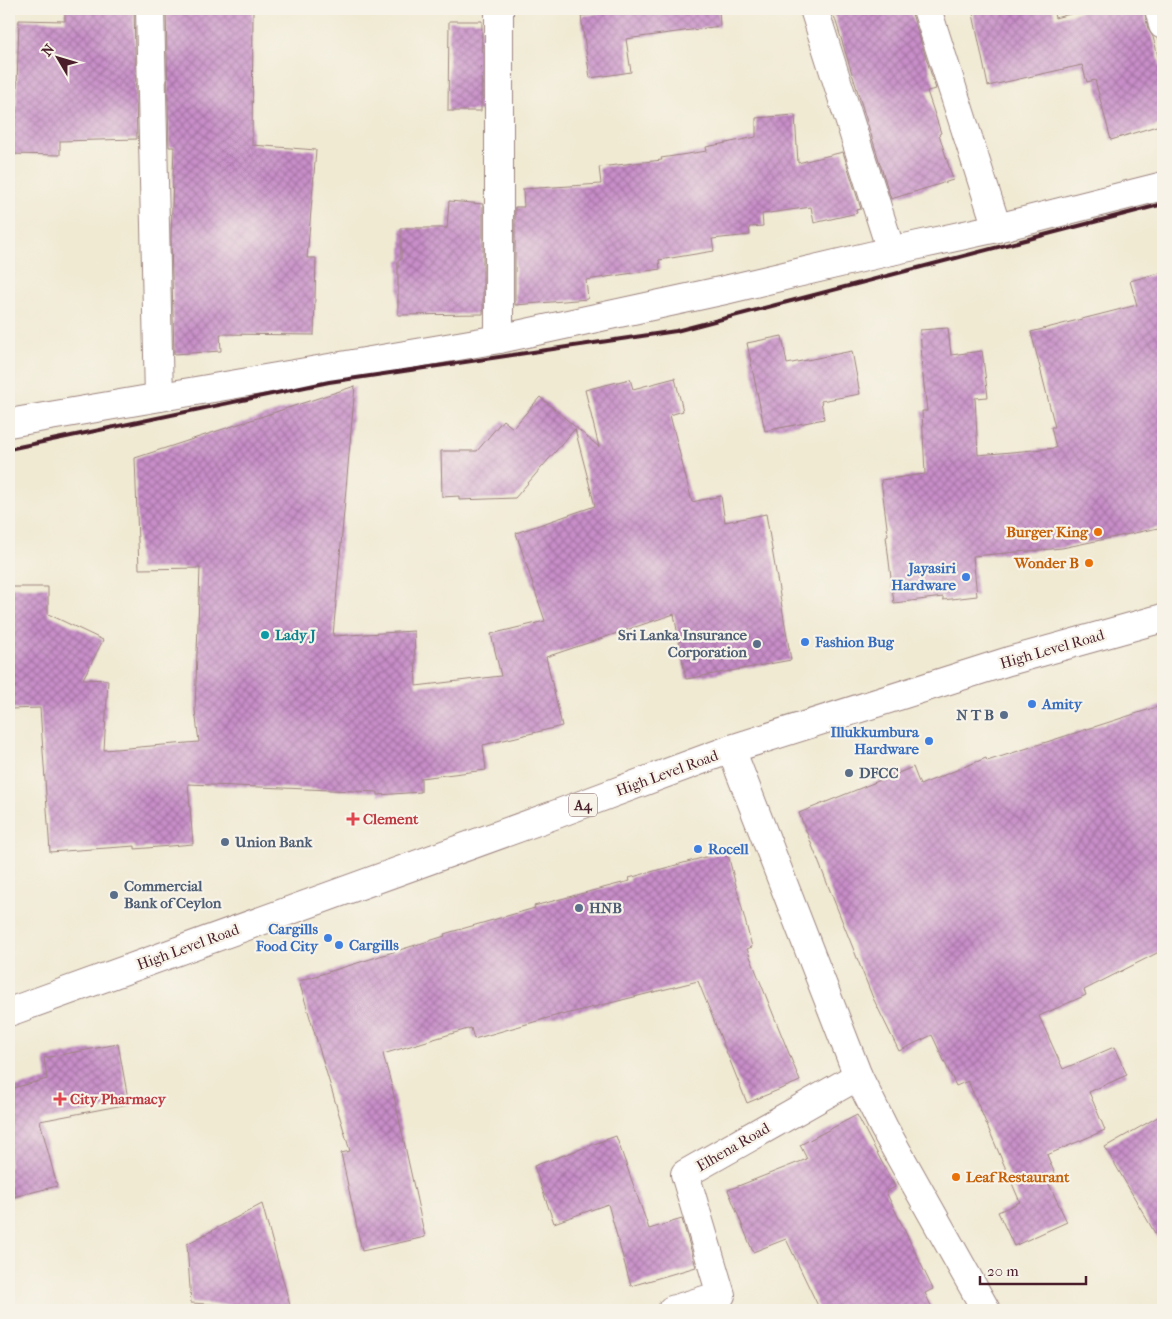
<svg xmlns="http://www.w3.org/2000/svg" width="1172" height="1319" font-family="'IM FELL French Canon',serif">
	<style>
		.building { fill: url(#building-cross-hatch) }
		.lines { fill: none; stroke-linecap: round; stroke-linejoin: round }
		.street-casing { stroke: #9d847f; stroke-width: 30 }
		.highway-casing { stroke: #9d847f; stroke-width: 30 }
		.street { stroke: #fff; stroke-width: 28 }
		.highway { stroke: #fff; stroke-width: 28 }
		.rail { stroke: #4a1f2b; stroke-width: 4 }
		.food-dot { fill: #e8710a; stroke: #f7f3e8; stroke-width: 2 }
		.shop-dot { fill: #3f7fe0; stroke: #f7f3e8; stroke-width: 2 }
		.culture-dot { fill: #0f9aa8; stroke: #f7f3e8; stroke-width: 2 }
		.service-dot { fill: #5c6f8a; stroke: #f7f3e8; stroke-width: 2 }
		.health-dot { fill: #e0444e; stroke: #f7f3e8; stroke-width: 2 }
		.labels { text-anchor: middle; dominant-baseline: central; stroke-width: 4.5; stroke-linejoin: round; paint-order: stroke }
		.shield { fill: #f7f3e8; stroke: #7e5f64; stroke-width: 1 }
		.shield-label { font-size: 14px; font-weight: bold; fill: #4a1f2b }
		.food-label { font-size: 15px; font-weight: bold; fill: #c56008; stroke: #f7f3e8; text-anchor: end }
		.shop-label { font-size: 15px; font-weight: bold; fill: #366cbe; stroke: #f7f3e8; text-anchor: start }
		.culture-label { font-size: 15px; font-weight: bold; fill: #0d838f; stroke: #f7f3e8; text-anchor: start }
		.service-label { font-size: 15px; font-weight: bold; fill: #4e5e75; stroke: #f7f3e8; text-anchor: start }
		.street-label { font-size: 15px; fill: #4a1f2b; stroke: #f7f3e8 }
		.health-label { font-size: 15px; font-weight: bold; fill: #be3a42; stroke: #f7f3e8; text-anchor: start }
	</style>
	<defs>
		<pattern id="building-cross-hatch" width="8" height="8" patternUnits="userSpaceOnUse" patternTransform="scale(1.25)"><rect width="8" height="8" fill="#c78ec8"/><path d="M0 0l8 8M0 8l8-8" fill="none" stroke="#a473a3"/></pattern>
	</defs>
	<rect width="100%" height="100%" fill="#f7f3e8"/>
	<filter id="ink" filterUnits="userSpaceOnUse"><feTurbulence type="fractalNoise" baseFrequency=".02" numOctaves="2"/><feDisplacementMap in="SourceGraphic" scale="10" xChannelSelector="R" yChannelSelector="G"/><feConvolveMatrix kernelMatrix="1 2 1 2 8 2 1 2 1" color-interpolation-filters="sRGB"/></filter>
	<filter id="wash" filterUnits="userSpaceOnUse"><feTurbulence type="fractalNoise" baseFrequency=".0096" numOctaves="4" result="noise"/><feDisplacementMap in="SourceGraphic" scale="20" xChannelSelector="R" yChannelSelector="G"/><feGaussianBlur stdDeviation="1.12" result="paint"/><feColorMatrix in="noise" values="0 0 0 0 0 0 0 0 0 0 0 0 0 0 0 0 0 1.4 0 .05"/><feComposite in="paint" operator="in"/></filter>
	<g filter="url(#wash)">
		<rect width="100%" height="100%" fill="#f0ead3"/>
		<g id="blocks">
			<g class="building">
				<path d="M65,9H134L137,139L60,141V155L9,154V118H16L19,20L65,21Z"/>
				<path d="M166,9H253L252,145L316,150L307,258H316L314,335L220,334L221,351L174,354L171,238L174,147H169Z"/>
				<path d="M624,9H719L720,26L626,39L631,72L590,78L581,16Z"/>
				<path d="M832,9H912V14L936,89L927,91L941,133L939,134L953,180L891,199Z"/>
				<path d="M972,9H1053L1055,18L1089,9H1144L1148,29L1153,37L1163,75V124L1111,140L1095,80L1087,82L1082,65L988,86Z"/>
				<path d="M449,21H482L481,111H448Z"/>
				<path d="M795,115L798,163L843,152L861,209L856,210L857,213L814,223L811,207L762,214L763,226L749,227L750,235L712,239L714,251L659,260L660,269L586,280L588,299L515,305V207H524L523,189L601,184L599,167L662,160L661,158L707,151L706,147L756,137V118Z"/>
				<path d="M449,201L483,204V314L398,315V260H401V228H447Z"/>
				<path d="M1163,272V527L1062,548L973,556L977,596L943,600V597L894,603L886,536L888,535L881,480L925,474L922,411H927L921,359H922L920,330L948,328L951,355L982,351L988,397L975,398L978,455L1056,448L1051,427H1055L1031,332L1137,305L1130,281Z"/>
				<path d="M782,336L787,364L852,351L860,394L821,401L824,419L765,431L747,343Z"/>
				<path d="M675,378L683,411L670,415L692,502L721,496L725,522L766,514L791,660L686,679L674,614L546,657L562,726L483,745L486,770L421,778V792L378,795V792L188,784L193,844L135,849V846L50,852L40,708L9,709V587H48V614L103,640L83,679L108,680L104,750L199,742L195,710L200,568L139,569L135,458L355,386L333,636L414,631L416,686L501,676L491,634L545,621L516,533L595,506L575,429L515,498L459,500V496L442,497L441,451H477L503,420L513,428L540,397L599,447L585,390L630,379L633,389Z"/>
				<path d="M1163,705V950L1084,990L1086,995L1039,1016L1063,1069L1114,1047L1127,1075L1089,1092L1105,1130L1047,1155L1055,1174L1046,1178L1067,1222L1014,1246L998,1212L1020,1202L968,1081L956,1086L932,1035L899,1051L873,998L799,813L913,767L920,785L986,758L987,761Z"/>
				<path d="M727,851L752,947L747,949L800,1081L747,1103L698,981L562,1015V1014L474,1039L471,1028L383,1054L392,1087L425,1237L362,1251L341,1153L350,1151L299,981L445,936L444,934L535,908L534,906L630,881L629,878Z"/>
				<path d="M118,1044L129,1104L40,1121L57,1186L9,1198V1089L47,1079L44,1058Z"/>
				<path d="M1163,1114V1247L1105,1147Z"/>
				<path d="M857,1115L895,1187L886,1192L933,1289L925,1293L933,1310H820L786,1239L753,1252L728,1190L807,1159L800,1145Z"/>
				<path d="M616,1136L649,1229L682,1219L696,1267L631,1286L608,1204L554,1223L534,1166Z"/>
				<path d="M262,1204L291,1309L191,1303L187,1244Z"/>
			</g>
		</g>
	</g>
	<g filter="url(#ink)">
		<use href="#blocks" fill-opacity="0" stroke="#9d847f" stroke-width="1"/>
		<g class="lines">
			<g class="street-casing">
				<g id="street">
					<path d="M150,9L159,397"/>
					<path d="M814,9L891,251"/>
					<path d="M927,9L997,228"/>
					<path d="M1159,9L1163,25"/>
					<path d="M499,339V9"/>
					<path d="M9,423L499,339L725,290L891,251L997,228L1163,186"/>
					<path d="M731,749L858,1076L884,1128L986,1310"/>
					<path d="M672,1310L721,1295L685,1174L858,1076"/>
				</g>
			</g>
			<g class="highway-casing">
				<path id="highway" d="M9,1012L554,815L731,749L1009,661L1163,618"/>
			</g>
			<use href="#street" class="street"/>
			<use href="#highway" class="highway"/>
			<path class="rail" d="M9,449L329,382L676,331L1163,204"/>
		</g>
	</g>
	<g class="food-dot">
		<circle cx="1098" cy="532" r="5"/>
		<circle cx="1089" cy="563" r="5"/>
		<circle cx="956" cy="1177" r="5"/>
	</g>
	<g class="shop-dot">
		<circle cx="966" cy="577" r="5"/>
		<circle cx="805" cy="642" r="5"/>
		<circle cx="1032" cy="704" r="5"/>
		<circle cx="929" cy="741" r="5"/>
		<circle cx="698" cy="849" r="5"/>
		<circle cx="328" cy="938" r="5"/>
		<circle cx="339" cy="945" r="5"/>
	</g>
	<circle class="culture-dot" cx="265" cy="635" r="5"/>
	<g class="service-dot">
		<circle cx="757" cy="644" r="5"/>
		<circle cx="1004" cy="715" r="5"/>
		<circle cx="849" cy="773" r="5"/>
		<circle cx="225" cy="842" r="5"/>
		<circle cx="114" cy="895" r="5"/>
		<circle cx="579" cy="908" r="5"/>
	</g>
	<g class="health-dot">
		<path d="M350.5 811.5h5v5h5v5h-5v5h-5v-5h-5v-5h5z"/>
		<path d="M57.5 1091.5h5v5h5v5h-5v5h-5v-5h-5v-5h5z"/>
	</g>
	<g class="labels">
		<rect class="shield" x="569" y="793.5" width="28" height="23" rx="4"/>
		<g class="shield-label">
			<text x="583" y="805">A4</text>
		</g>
		<g class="food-label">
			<text x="1088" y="532">Burger King</text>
			<text x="1079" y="563">Wonder B</text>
			<text x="966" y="1177" text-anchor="start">Leaf Restaurant</text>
		</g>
		<g class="shop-label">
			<text x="956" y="568" text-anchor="end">Jayasiri<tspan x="956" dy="17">Hardware</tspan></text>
			<text x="815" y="642">Fashion Bug</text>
			<text x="1042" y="704">Amity</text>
			<text x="919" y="732" text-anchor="end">Illukkumbura<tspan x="919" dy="17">Hardware</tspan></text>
			<text x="708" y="849">Rocell</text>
			<text x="318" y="929" text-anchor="end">Cargills<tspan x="318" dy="17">Food City</tspan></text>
			<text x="349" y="945">Cargills</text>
		</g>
		<g class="culture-label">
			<text x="275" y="635">Lady J</text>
		</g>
		<g class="service-label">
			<text x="747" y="635" text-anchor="end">Sri Lanka Insurance<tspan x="747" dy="17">Corporation</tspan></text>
			<text x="994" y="715" text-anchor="end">N T B</text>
			<text x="859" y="773">DFCC</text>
			<text x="235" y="842">Union Bank</text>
			<text x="124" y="886">Commercial<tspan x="124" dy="17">Bank of Ceylon</tspan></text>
			<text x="589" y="908">HNB</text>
		</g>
		<g class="street-label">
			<text transform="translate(1052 649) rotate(-16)">High Level Road</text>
			<text transform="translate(667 773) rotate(-20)">High Level Road</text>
			<text transform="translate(188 947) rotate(-20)">High Level Road</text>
			<text transform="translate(733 1147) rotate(-30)">Elhena Road</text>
		</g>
		<g class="health-label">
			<text x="363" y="819">Clement</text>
			<text x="70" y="1099">City Pharmacy</text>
		</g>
	</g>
	<rect width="1172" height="1319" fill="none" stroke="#f7f3e8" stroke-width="30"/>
	<g transform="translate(58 58) rotate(308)" stroke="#f7f3e8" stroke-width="4" paint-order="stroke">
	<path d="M0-4L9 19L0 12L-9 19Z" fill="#4a1f2b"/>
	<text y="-8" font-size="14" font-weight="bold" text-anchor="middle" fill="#4a1f2b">N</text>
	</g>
	<path d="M980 1276v8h106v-8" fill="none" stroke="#4a1f2b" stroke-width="2.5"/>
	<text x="987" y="1276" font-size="15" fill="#4a1f2b" stroke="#f7f3e8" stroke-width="4" paint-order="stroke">20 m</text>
</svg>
